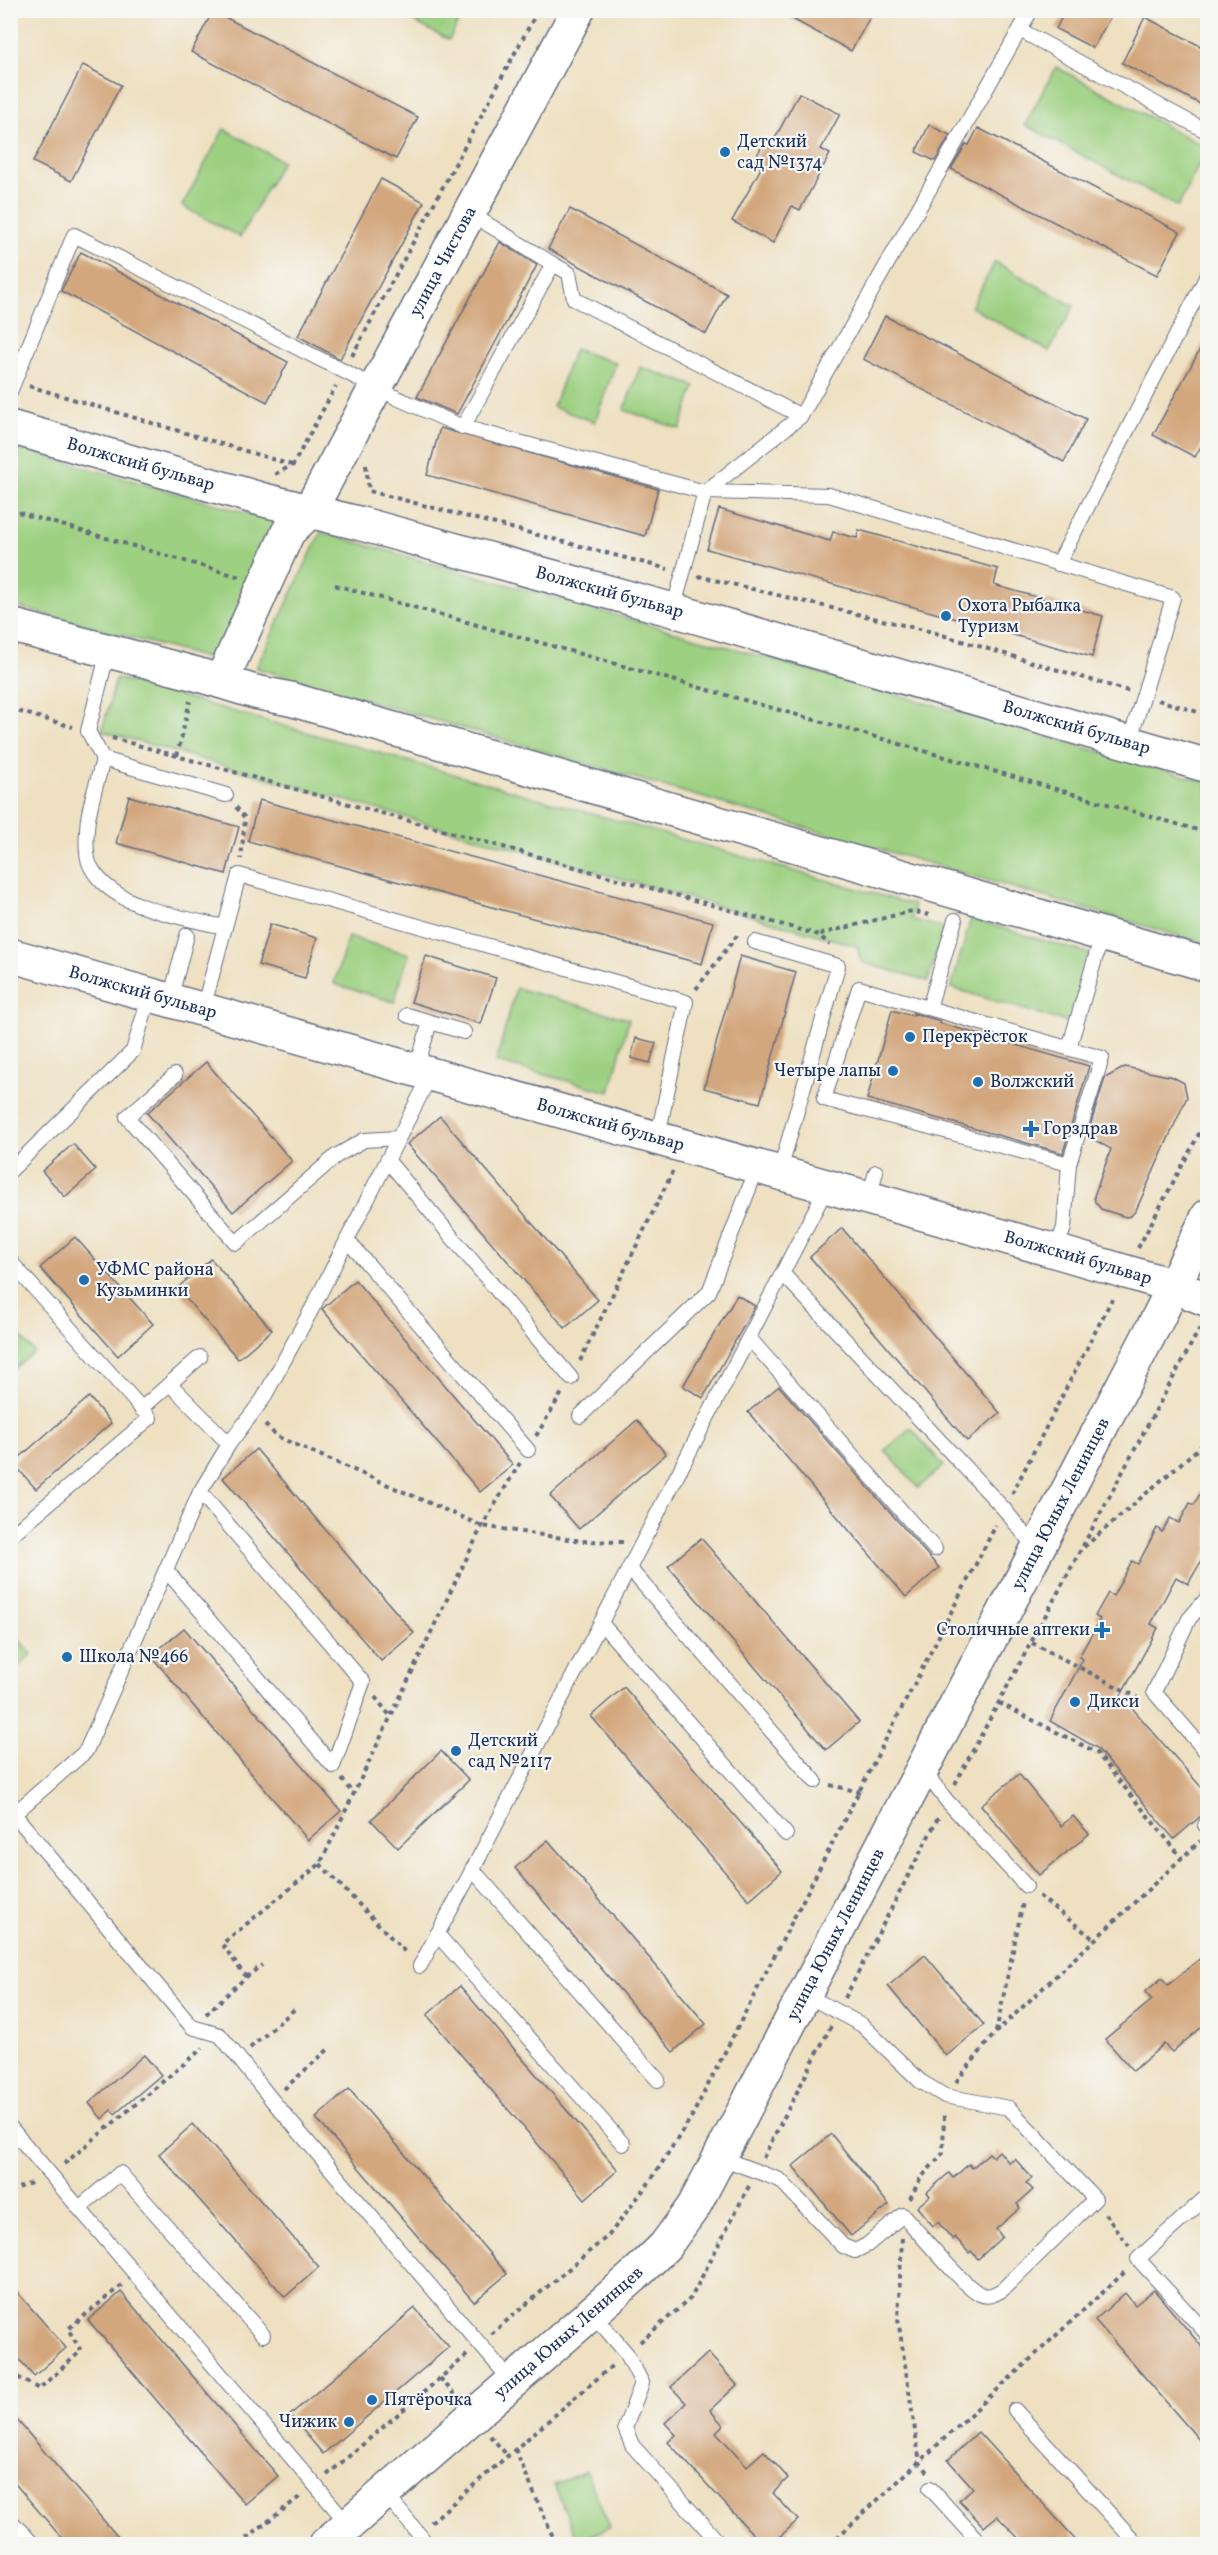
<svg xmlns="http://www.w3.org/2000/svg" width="1218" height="2555" font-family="Vollkorn,serif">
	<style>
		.green { fill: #9dd081; stroke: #5c8070; stroke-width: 1.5 }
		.building { fill: #d3a77e }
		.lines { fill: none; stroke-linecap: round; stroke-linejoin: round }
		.service-casing { stroke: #656d81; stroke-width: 16 }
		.tertiary-casing { stroke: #656d81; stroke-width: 36 }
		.secondary-casing { stroke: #656d81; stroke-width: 36 }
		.path { stroke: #656d81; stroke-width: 4; stroke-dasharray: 4.5 4.5; stroke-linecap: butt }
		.service { stroke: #fff; stroke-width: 14 }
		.tertiary { stroke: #fff; stroke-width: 33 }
		.secondary { stroke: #fff; stroke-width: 33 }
		.poi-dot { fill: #1f6fb2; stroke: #f6f6f2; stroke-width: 2 }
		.labels { text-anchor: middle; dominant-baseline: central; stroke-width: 4.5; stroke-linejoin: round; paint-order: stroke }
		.poi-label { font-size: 18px; fill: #1b2f5e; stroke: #f6f6f2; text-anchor: start }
		.street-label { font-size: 18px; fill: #1b2f5e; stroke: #f6f6f2 }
	</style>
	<rect width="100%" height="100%" fill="#f6f6f2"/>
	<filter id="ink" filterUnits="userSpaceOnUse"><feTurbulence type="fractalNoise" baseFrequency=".0167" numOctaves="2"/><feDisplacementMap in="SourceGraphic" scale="12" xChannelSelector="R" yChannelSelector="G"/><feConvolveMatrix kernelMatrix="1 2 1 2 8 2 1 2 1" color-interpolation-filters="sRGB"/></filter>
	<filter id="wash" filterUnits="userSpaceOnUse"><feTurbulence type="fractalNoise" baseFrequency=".008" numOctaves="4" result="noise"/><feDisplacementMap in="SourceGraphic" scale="24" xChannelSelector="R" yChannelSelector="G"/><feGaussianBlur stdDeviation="1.35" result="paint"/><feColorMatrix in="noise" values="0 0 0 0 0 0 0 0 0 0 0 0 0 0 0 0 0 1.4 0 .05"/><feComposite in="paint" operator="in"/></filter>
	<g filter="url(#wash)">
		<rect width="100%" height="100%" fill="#eee0c1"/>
		<g class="green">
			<path d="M393,11H464L449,40Z"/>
			<path d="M1056,67L1207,148L1178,207L1025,125Z"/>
			<path d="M224,129L282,161L240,237L182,206Z"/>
			<path d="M995,262L1074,306L1049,351L971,307Z"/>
			<path d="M574,349L616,363L595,422L553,407Z"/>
			<path d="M640,367L695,386L680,429L624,410Z"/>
			<path d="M10,446L283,523L217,661L11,605Z"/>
			<path d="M321,532L1207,782V944L256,668Z"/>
			<path d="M116,678L914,905L911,919L944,928L928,981L861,962L857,946L102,731Z"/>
			<path d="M971,919L1090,954L1070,1023L951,988Z"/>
			<path d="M348,937L409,954L394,1002L334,984Z"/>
			<path d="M516,988L629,1019L610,1092L496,1062Z"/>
			<path d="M10,1325L34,1352L11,1371H10Z"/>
			<path d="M911,1428L944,1466L918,1488L885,1450Z"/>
			<path d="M10,1630L32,1654L11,1673H10Z"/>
			<path d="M586,2471L610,2527L578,2541L554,2485Z"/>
		</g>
		<g id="blocks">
			<g class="building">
				<path d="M776,10H874L851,51Z"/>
				<path d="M1065,10H1114L1093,48L1056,29Z"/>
				<path d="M213,11L418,117L396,159L191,52Z"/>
				<path d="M1145,17L1208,50V108L1122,63Z"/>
				<path d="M83,65L121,85L71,181L33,162Z"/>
				<path d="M799,93L840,114L821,149L830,154L800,210L792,206L773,243L732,221L761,168L753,163L763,144L770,148Z"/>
				<path d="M929,125L950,135L935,161L916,152Z"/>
				<path d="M978,128L1180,232L1157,275L951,169L966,144L969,145Z"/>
				<path d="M381,179L424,202L340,359L298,336Z"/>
				<path d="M570,209L727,294L706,334L548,249Z"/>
				<path d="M500,242L537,265L457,414L417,397Z"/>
				<path d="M81,252L288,362L267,402L61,291Z"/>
				<path d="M885,316L1086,419L1064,462L863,359Z"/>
				<path d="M1208,335V434L1195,457L1153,435Z"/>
				<path d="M440,428L658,489L645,536L427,475Z"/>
				<path d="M719,509L830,541L833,532L857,538L859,530L998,569L994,585L1103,616L1092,657L707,549Z"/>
				<path d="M129,796L239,827L226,874L116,843Z"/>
				<path d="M259,800L713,922L702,964L248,841Z"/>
				<path d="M270,924L317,938L305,978L258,965Z"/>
				<path d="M426,956L496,978L481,1024L411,1002Z"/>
				<path d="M740,956L796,972L760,1103L704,1088Z"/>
				<path d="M892,1010L913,1016V1013L940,1021L939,1023L1089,1066L1063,1153L867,1099Z"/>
				<path d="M636,1038L656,1043L650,1063L631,1058Z"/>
				<path d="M206,1062L292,1161L233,1212L147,1113Z"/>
				<path d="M1125,1067L1173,1077L1184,1083L1187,1097L1136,1210L1131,1216L1126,1217L1101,1209L1095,1202L1094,1196L1111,1149L1087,1136L1105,1078Z"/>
				<path d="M440,1116L598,1300L565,1328L407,1144Z"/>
				<path d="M73,1144L96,1170L65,1197L42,1171Z"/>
				<path d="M842,1228L1000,1413L967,1441L810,1257Z"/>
				<path d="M75,1237L153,1324L118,1356L40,1268Z"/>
				<path d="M211,1259L272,1330L238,1359L177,1288Z"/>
				<path d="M355,1280L513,1465L480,1492L322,1309Z"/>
				<path d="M737,1295L755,1306L703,1398L683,1386Z"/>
				<path d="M779,1386L939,1568L906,1597L748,1412Z"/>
				<path d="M89,1397L111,1423L36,1489L13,1463Z"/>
				<path d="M637,1420L666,1454L579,1529L550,1496Z"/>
				<path d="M256,1449L414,1633L381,1661L223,1478Z"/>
				<path d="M1208,1478V1549L1188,1584L1176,1577L1151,1624L1158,1628L1118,1701L1133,1709L1208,1795V1810L1174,1839L1097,1748L1050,1721L1083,1659L1079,1657L1100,1619L1095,1616L1108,1593L1113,1596L1132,1561L1138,1564L1157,1528L1162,1532L1170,1518L1179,1523L1190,1503L1194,1505Z"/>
				<path d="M701,1538L859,1722L826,1750L668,1566Z"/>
				<path d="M184,1628L341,1811L308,1840L151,1656Z"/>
				<path d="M624,1687L782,1871L749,1900L591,1716Z"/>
				<path d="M441,1751L469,1780L398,1848L371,1820Z"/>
				<path d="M1019,1774L1061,1826L1073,1816L1089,1834L1039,1875L981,1805Z"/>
				<path d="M548,1840L706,2024L673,2052L515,1868Z"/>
				<path d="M1208,1952V2022L1172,2052L1164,2044L1133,2071L1105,2039L1152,2000L1145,1992L1162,1978L1168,1985Z"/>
				<path d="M925,1955L984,2025L946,2056L888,1986Z"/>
				<path d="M460,1986L618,2170L585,2199L427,2015Z"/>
				<path d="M144,2055L161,2075L115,2114L111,2110L102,2119L89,2103Z"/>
				<path d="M349,2089L507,2274L474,2302L316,2118Z"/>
				<path d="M193,2124L319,2267L285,2297L159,2154Z"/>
				<path d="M831,2134L889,2205L851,2236L793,2166Z"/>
				<path d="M999,2151L1009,2163L1015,2159L1032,2178L1026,2183L1033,2190L1017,2204L1020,2208L996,2229L1002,2237L978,2259L971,2251L969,2253L955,2237L953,2240L938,2222L933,2226L917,2207L930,2196L927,2192L949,2173L953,2178L969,2164L972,2168L989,2153L993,2157Z"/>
				<path d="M10,2284L66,2348L34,2376L10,2349Z"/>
				<path d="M1154,2290L1208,2354V2450L1095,2320L1125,2293L1135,2305Z"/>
				<path d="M121,2292L278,2476L245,2504L88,2320Z"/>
				<path d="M415,2308L449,2347L323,2454L290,2415Z"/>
				<path d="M708,2353L737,2385L710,2410L723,2425L716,2432L747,2466L764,2451L788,2478L773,2493L798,2520L772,2544H762L668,2442L676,2435L665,2423L686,2403L671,2387Z"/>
				<path d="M10,2412L124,2544H67L10,2478Z"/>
				<path d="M978,2432L1080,2544H1024L997,2516L984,2527L959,2500L973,2488L948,2460Z"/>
			</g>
		</g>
	</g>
	<g filter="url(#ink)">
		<use href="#blocks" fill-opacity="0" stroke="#656d81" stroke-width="1.5"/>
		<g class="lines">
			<g class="service-casing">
				<g id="service">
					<path d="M1020,30L1208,132"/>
					<path d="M553,264L569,273L574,299L801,416L1031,10"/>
					<path d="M10,392L74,235L397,398L463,427L553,264L469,213"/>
					<path d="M463,427L705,492L829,495L1173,598L1129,743"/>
					<path d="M1058,564L1208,274"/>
					<path d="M673,610L705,492L801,416"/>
					<path d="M103,759L88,731L108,651"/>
					<path d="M225,927C184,918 112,908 91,867C86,859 86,841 87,831C87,810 98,781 103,759L226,795"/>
					<path d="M755,942L838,966L779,1174"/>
					<path d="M170,1000L187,935"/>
					<path d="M929,1008L955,920"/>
					<path d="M203,1009L239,875L686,1002L657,1140"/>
					<path d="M407,1015L464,1032"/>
					<path d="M1069,1048L1102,935"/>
					<path d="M416,1070L430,1022"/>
					<path d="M175,1075L127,1117L236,1243L336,1156L364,1140L398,1138"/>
					<path d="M387,1160L571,1378"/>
					<path d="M10,1171L133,1051L150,994"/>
					<path d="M868,1199L876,1172"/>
					<path d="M347,1240L528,1450"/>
					<path d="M1055,1251L1064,1228L1069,1164L1102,1058L859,988L824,1099L1069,1164"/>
					<path d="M10,1261L150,1418L10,1536"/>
					<path d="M784,1275L1004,1509L1036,1549"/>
					<path d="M750,1339L935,1549"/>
					<path d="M170,1384L229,1444"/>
					<path d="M141,1409L200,1357"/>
					<path d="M580,1416L709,1292L757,1168"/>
					<path d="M629,1568L815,1781"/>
					<path d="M166,1570L333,1766L363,1682L200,1492"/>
					<path d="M1208,1597L1189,1619L1154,1692L1208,1754"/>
					<path d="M601,1623L786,1834"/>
					<path d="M923,1770L947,1801L1026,1886"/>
					<path d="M14,1814L86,1751L200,1492L229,1444L263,1399L314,1305L431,1074"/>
					<path d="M10,1817L14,1814L192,2027L220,2035L272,2100L512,2382"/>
					<path d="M1208,1823L1205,1825L1208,1827"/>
					<path d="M472,1869L658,2080"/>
					<path d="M437,1934L623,2144"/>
					<path d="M420,1966L475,1865L827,1187"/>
					<path d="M10,2127L349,2525"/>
					<path d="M721,2158L780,2180L843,2246L855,2251L867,2245L903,2215C919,2232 962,2285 980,2294C988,2298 995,2294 1002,2290L1095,2199L1009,2108L945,2096L920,2081L862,2025L806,1995"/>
					<path d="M1204,2199L1138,2259L1208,2335"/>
					<path d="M79,2208L120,2173L263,2335"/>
					<path d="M593,2314L627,2354L642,2383L625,2428L632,2445L720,2544"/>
					<path d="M1015,2410L1137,2544"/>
					<path d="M930,2488L981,2544"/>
					<path d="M385,2493L427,2544"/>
					<path d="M10,2520L33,2544"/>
				</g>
			</g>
			<g class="tertiary-casing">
				<g id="tertiary">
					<path id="s1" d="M217,680L226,671L288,532L309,512L578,10"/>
					<path id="s2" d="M10,955L1055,1251L1174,1286L1208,1300"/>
				</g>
			</g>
			<g class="secondary-casing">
				<g id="secondary">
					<path id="s3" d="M10,427L264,500L358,523L673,610L1208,766"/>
					<path d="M10,625L196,674L255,692L290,699L1208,965"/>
					<path id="s4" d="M326,2544L633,2277L665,2246L694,2206L1159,1316L1208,1216"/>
				</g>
			</g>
			<g class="path">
				<path d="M352,356L538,10"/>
				<path d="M29,386L292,465"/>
				<path d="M366,465L369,491L668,569"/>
				<path d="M275,474L293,465L336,386"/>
				<path d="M10,510L240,577"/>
				<path d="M698,576L932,632L1128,691"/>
				<path d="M335,585L879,738L1208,833"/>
				<path d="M1158,700L1208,715"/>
				<path d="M10,709L73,727"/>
				<path d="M112,738L819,935L830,945"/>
				<path d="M177,756L190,701"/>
				<path d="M236,807L245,818L241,859"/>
				<path d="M820,934L912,911L929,915"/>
				<path d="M696,989L739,933"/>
				<path d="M1138,1248L1208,1117"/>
				<path d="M580,1361L673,1171"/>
				<path d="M265,1425L278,1437L482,1526L582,1541L623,1542"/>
				<path d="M536,1436L563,1391"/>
				<path d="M1012,1494L1112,1299"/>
				<path d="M1084,1547L1208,1440"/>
				<path d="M1032,1643L1137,1697"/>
				<path d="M375,1697L391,1717"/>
				<path d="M999,1703L1096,1752L1182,1858"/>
				<path d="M342,1779L353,1794"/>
				<path d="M955,1784L1201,1326"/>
				<path d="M830,1785L860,1792"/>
				<path d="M320,1864L407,1954"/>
				<path d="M1039,1896L1095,1940"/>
				<path d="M246,1977L262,1965"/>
				<path d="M845,1998L938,1818"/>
				<path d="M206,2014L246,1977L222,1944L320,1864L482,1526L520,1463"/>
				<path d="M996,2032L1023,1902"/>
				<path d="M250,2048L297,2007"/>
				<path d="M956,2082L996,2032L1200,1841"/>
				<path d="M284,2089L331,2047"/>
				<path d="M763,2158L831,2026"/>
				<path d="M64,2164L203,2048"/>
				<path d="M10,2191L34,2182"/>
				<path d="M910,2199L920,2179L943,2153L944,2113"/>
				<path d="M1105,2214L1129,2246"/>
				<path d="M902,2238L898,2319L920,2463L928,2472"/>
				<path d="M491,2334L609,2235L651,2180L692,2116L996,1525"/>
				<path d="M640,2342L691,2298L749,2186"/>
				<path d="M10,2373L39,2389L81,2351L68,2329L123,2284"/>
				<path d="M440,2378L456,2396"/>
				<path d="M490,2436L508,2456"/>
				<path d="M515,2449L556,2544"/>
				<path d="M327,2475L467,2355"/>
				<path d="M431,2522L614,2364"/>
				<path d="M239,2544L302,2495"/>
				<path d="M830,2544L1127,2270"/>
			</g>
			<use href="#service" class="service"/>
			<use href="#tertiary" class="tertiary"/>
			<use href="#secondary" class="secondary"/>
		</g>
	</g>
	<g class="poi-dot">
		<circle cx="725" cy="152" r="6"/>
		<circle cx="946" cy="616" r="6"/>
		<circle cx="910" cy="1037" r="6"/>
		<circle cx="893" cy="1071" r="6"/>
		<circle cx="978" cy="1082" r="6"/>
		<path d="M1028 1120h6v6h6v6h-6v6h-6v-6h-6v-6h6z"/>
		<circle cx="84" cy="1280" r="6"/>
		<path d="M1099 1621h6v6h6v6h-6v6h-6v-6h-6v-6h6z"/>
		<circle cx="67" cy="1657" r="6"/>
		<circle cx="1075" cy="1702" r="6"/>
		<circle cx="456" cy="1751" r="6"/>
		<circle cx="372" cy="2400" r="6"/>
		<circle cx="349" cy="2422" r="6"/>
	</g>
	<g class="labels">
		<g class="poi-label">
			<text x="737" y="142">Детский<tspan x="737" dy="21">сад №1374</tspan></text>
			<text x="958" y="606">Охота Рыбалка<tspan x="958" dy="21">Туризм</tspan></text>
			<text x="922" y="1037">Перекрёсток</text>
			<text x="881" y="1071" text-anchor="end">Четыре лапы</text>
			<text x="990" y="1082">Волжский</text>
			<text x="1043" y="1129">Горздрав</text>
			<text x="96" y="1270">УФМС района<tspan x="96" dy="21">Кузьминки</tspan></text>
			<text x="1090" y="1630" text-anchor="end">Столичные аптеки</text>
			<text x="79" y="1657">Школа №466</text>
			<text x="1087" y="1702">Дикси</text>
			<text x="468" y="1741">Детский<tspan x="468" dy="21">сад №2117</tspan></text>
			<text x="384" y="2400">Пятёрочка</text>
			<text x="337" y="2422" text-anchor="end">Чижик</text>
		</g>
		<g class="street-label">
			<text stroke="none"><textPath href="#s1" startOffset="478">улица Чистова</textPath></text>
			<text stroke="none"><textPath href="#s3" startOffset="136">Волжский бульвар</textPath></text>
			<text stroke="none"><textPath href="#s3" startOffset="622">Волжский бульвар</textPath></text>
			<text stroke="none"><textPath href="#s3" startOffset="1108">Волжский бульвар</textPath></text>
			<text stroke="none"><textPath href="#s2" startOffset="138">Волжский бульвар</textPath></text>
			<text stroke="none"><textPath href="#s2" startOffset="624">Волжский бульвар</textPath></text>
			<text stroke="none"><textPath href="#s2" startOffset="1110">Волжский бульвар</textPath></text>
			<text stroke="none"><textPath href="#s4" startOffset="1293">улица Юных Ленинцев</textPath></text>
			<text stroke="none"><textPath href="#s4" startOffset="807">улица Юных Ленинцев</textPath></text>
			<text stroke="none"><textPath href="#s4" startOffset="322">улица Юных Ленинцев</textPath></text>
		</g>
	</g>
	<rect width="1218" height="2555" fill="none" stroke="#f6f6f2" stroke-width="36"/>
</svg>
